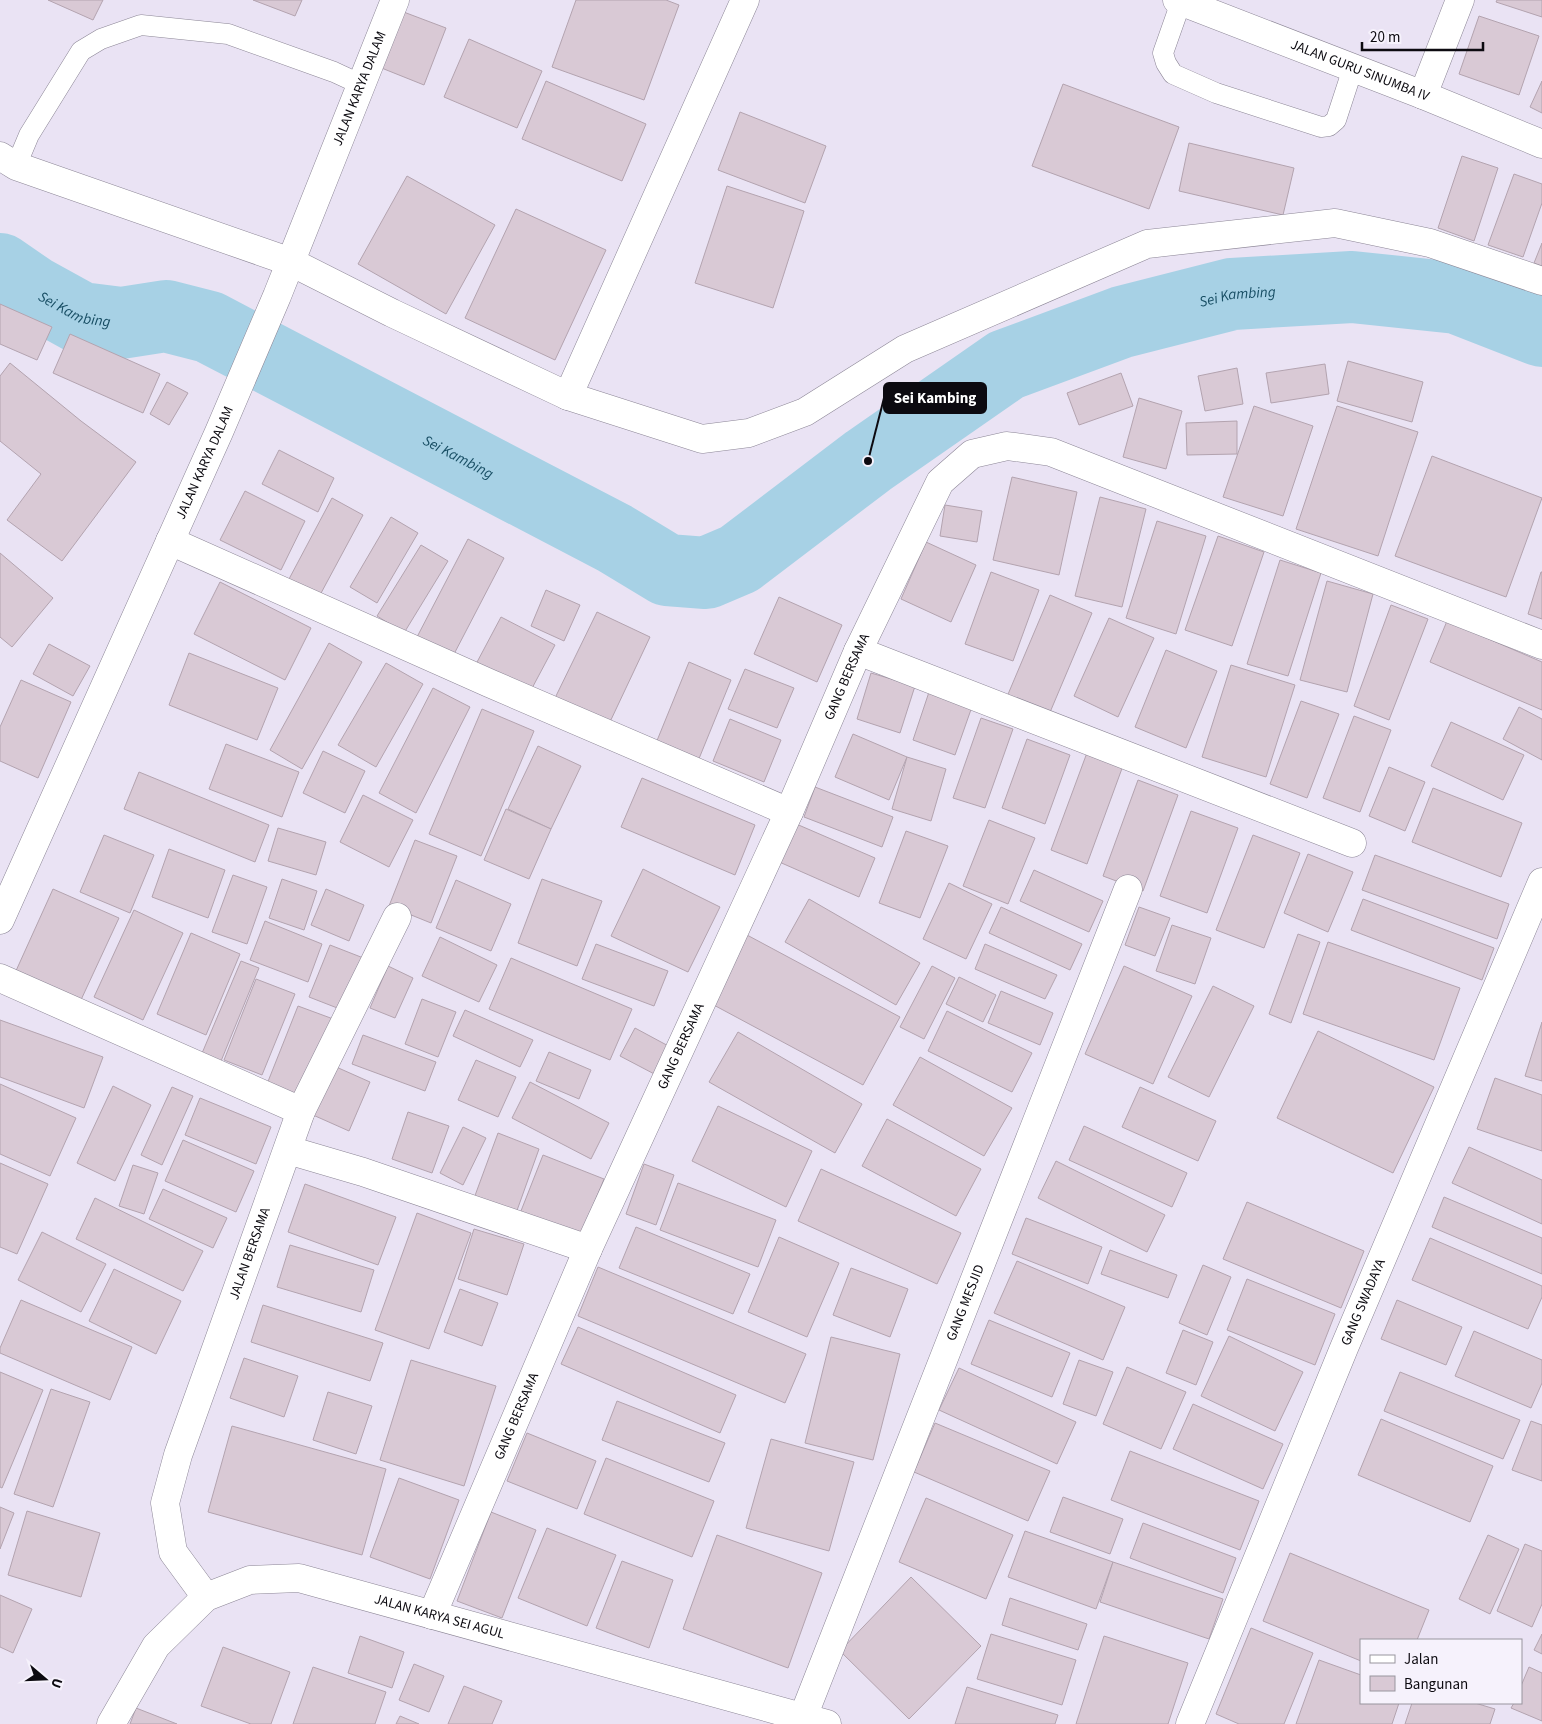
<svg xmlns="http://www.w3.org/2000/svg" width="1542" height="1724" font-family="'Source Sans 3',sans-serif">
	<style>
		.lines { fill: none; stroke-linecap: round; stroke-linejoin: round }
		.river { stroke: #a7d1e5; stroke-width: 72 }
		.building { fill: #d9c9d5; stroke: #b3a3af }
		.lane-casing { stroke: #8c8696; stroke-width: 21 }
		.street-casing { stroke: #8c8696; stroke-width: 29 }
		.secondary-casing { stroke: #8c8696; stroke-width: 29 }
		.lane { stroke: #fff; stroke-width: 20 }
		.street { stroke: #fff; stroke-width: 28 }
		.secondary { stroke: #fff; stroke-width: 28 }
		.labels { text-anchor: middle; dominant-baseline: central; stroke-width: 4; stroke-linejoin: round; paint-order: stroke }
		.street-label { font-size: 14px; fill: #0c0a10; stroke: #f6f2fc }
		.water-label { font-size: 15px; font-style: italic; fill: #184e64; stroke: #f6f2fc }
		.leader { fill: none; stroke: #0c0a10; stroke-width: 2 }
		.callout-dot { fill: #0c0a10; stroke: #f6f2fc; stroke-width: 2 }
		.callout { fill: #0c0a10; stroke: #0c0a10; stroke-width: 2 }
		.callout-label { font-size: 15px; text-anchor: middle; font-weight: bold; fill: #fff }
	</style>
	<rect width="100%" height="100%" fill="#eae3f4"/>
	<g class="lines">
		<path class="river" id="s1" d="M0,269L32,291L81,318L121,323L166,316L209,327L614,538L667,570L706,573L739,559L868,461L1006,365L1122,322L1232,294L1352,287L1457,298L1542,331"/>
	</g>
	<g class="building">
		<path d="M48,0H103L93,20Z"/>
		<path d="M253,0H302L295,16Z"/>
		<path d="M576,0H666L679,5L644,100L552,67Z"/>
		<path d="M1497,0H1542V17L1496,2Z"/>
		<path d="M401,11L446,28L424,85L379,67Z"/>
		<path d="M1479,16L1539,36L1519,95L1459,74Z"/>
		<path d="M469,39L542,71L517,128L444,97Z"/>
		<path d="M546,81L646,124L622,181L522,139Z"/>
		<path d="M1542,81V113L1530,107Z"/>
		<path d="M1063,84L1179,127L1149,209L1032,166Z"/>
		<path d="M740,112L826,146L805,203L718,170Z"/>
		<path d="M1189,143L1294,168L1283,215L1179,191Z"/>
		<path d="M1462,156L1498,168L1474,241L1438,228Z"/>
		<path d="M1514,174L1542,184V203L1523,257L1488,245Z"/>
		<path d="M407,176L495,225L446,314L358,264Z"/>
		<path d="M727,186L804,211L773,308L695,283Z"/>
		<path d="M516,209L606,250L555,360L465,318Z"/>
		<path d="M1542,243V266L1534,263Z"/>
		<path d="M0,304L52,327L37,360L0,344Z"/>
		<path d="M70,334L160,374L143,413L53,373Z"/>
		<path d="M1348,361L1423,382L1412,422L1337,401Z"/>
		<path d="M10,363L81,421L136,462L62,561L7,520L41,474L0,441V376Z"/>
		<path d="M1325,364L1329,394L1271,403L1266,373Z"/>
		<path d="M1237,368L1243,404L1205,411L1198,376Z"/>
		<path d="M1121,373L1133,406L1079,425L1067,393Z"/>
		<path d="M167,382L188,393L169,425L150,414Z"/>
		<path d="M1139,398L1182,411L1166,469L1123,457Z"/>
		<path d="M1254,406L1313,426L1283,516L1223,497Z"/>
		<path d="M1337,406L1418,432L1378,556L1296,529Z"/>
		<path d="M1237,421V454L1187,455L1186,423Z"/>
		<path d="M279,450L334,478L318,512L262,484Z"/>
		<path d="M1432,456L1542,498L1506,597L1395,556Z"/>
		<path d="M1012,477L1077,492L1059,575L993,560Z"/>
		<path d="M245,491L305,521L281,570L220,540Z"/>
		<path d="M1100,497L1146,509L1122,607L1075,596Z"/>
		<path d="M332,498L363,515L320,595L289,579Z"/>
		<path d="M945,505L982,511L977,542L940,536Z"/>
		<path d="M391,517L418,533L377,603L350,587Z"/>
		<path d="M1157,521L1206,536L1176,634L1126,618Z"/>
		<path d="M1218,536L1264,552L1232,646L1185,630Z"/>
		<path d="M468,539L504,558L453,656L417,637Z"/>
		<path d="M926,542L976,565L951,622L901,599Z"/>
		<path d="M421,545L448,561L404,633L377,616Z"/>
		<path d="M0,553L53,598L12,647L0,637Z"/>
		<path d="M1280,560L1321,573L1288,676L1247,664Z"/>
		<path d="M991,572L1039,590L1013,661L965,644Z"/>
		<path d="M1541,572H1542V619L1528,614Z"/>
		<path d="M1327,581L1373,594L1347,692L1300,680Z"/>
		<path d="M220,582L311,628L285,680L194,634Z"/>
		<path d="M546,590L580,605L564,641L531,626Z"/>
		<path d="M1050,595L1092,613L1048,717L1006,699Z"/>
		<path d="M779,597L842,625L817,682L754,654Z"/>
		<path d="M1391,605L1428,619L1389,720L1354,706Z"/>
		<path d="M597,612L650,637L609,724L555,698Z"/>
		<path d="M501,617L555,645L530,692L476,664Z"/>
		<path d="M1109,618L1154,638L1118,717L1074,696Z"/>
		<path d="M1447,621L1542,662V710L1430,662Z"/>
		<path d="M329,643L362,662L302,769L270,750Z"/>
		<path d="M49,644L90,666L73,696L33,674Z"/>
		<path d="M1166,650L1217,671L1186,748L1135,727Z"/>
		<path d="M189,653L278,688L257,740L169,705Z"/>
		<path d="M689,662L731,680L696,766L654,748Z"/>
		<path d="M386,663L423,684L376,767L338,745Z"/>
		<path d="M1231,665L1295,685L1266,777L1202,757Z"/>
		<path d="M745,669L794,688L777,728L728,709Z"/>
		<path d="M871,673L915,686L900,733L857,719Z"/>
		<path d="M21,680L71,702L38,778L0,761V727Z"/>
		<path d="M931,686L974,701L955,755L913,740Z"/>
		<path d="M433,688L470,707L416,813L379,793Z"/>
		<path d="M1301,701L1339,714L1307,798L1270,784Z"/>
		<path d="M1519,707L1542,719V760L1503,739Z"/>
		<path d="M482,709L534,731L481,856L429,834Z"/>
		<path d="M1354,716L1391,730L1360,812L1323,798Z"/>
		<path d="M981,718L1013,729L985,808L953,798Z"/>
		<path d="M730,719L781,740L764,782L713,761Z"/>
		<path d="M1451,722L1524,755L1503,800L1431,766Z"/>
		<path d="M853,734L907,757L889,800L835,777Z"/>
		<path d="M1027,739L1070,755L1045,824L1002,808Z"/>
		<path d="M226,744L299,772L282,817L209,789Z"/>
		<path d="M538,746L581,766L551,829L508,809Z"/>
		<path d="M1088,750L1124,763L1087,864L1051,850Z"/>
		<path d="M323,751L365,771L345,813L303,793Z"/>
		<path d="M907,757L946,769L931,821L892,809Z"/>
		<path d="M1389,767L1425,782L1405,831L1369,816Z"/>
		<path d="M139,772L269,825L255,862L124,809Z"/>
		<path d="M642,778L755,825L735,875L621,827Z"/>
		<path d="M1138,780L1178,795L1143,891L1103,876Z"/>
		<path d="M815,787L893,817L882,847L804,817Z"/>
		<path d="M1433,788L1522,823L1501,877L1412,842Z"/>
		<path d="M363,795L413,820L389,867L340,842Z"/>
		<path d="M506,809L551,829L529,879L484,860Z"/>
		<path d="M1191,811L1238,828L1207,913L1160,896Z"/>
		<path d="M989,820L1035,838L1008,904L963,886Z"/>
		<path d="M794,823L875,858L859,897L777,861Z"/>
		<path d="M278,828L326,842L316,875L268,861Z"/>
		<path d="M906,831L948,846L920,918L879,903Z"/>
		<path d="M104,835L154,855L130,913L80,892Z"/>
		<path d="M1253,835L1300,853L1264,948L1216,930Z"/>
		<path d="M415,840L457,856L431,923L389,906Z"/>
		<path d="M169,849L225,870L208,918L152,897Z"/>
		<path d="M1308,854L1353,872L1328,932L1284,913Z"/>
		<path d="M1375,855L1509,904L1497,939L1362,890Z"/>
		<path d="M643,869L720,907L688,972L611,936Z"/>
		<path d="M1034,870L1103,901L1089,932L1020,901Z"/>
		<path d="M233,875L267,887L247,944L212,932Z"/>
		<path d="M282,879L317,891L304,930L269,918Z"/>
		<path d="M542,879L602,901L577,966L518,943Z"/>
		<path d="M456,880L511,904L491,951L436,928Z"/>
		<path d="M949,883L992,904L966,959L923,939Z"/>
		<path d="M53,889L119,918L80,1002L15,973Z"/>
		<path d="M326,889L364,905L349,941L311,925Z"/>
		<path d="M809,899L920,963L896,1005L785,942Z"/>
		<path d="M1363,899L1494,948L1482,980L1351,930Z"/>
		<path d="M1001,907L1082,944L1070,970L989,933Z"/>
		<path d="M1139,907L1170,918L1155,956L1125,945Z"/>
		<path d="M134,910L183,933L143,1020L94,997Z"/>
		<path d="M265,921L322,944L308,982L250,960Z"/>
		<path d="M1172,925L1211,938L1195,984L1156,971Z"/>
		<path d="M191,933L240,954L206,1035L157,1014Z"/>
		<path d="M1298,934L1320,942L1291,1023L1269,1014Z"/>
		<path d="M747,935L900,1017L863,1085L710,1003Z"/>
		<path d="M440,937L497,965L479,1002L422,976Z"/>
		<path d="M1328,942L1460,988L1434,1060L1303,1014Z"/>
		<path d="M596,944L668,971L654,1006L582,979Z"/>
		<path d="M985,944L1057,975L1045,999L975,969Z"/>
		<path d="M330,945L366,959L345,1011L309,997Z"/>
		<path d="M511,958L632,1009L610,1060L489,1009Z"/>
		<path d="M241,961L259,968L219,1066L200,1058Z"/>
		<path d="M388,966L413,978L395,1018L370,1008Z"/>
		<path d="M932,966L955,978L924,1039L900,1027Z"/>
		<path d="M1124,966L1192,996L1153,1084L1085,1054Z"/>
		<path d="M959,977L996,995L983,1022L946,1004Z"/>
		<path d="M256,979L295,994L262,1075L224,1060Z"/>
		<path d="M1213,986L1254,1006L1209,1097L1168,1077Z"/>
		<path d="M1001,991L1053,1013L1040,1045L988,1023Z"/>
		<path d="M422,999L456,1012L438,1057L405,1044Z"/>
		<path d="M298,1006L336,1020L306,1098L267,1084Z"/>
		<path d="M465,1010L533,1040L520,1067L453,1036Z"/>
		<path d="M947,1011L1032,1053L1012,1092L928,1051Z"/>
		<path d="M0,1020L103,1057L84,1108L0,1077Z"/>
		<path d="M1542,1022V1081L1525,1076Z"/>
		<path d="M635,1028L674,1049L660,1077L620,1056Z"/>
		<path d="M1318,1031L1434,1087L1393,1173L1277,1118Z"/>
		<path d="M738,1032L862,1104L835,1153L709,1082Z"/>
		<path d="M363,1035L436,1062L425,1091L352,1064Z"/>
		<path d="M549,1052L591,1070L579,1099L536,1081Z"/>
		<path d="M920,1057L1012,1108L984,1156L893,1105Z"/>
		<path d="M476,1060L516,1077L498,1117L458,1100Z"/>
		<path d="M334,1066L370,1082L349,1131L313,1115Z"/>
		<path d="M1495,1078L1542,1095V1151L1477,1129Z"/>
		<path d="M530,1082L609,1123L591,1159L512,1118Z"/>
		<path d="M0,1084L76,1118L50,1176L0,1154Z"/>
		<path d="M113,1086L151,1105L115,1181L77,1163Z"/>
		<path d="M172,1087L193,1096L162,1165L141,1155Z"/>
		<path d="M1140,1087L1216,1121L1198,1161L1122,1127Z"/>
		<path d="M200,1098L271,1127L256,1164L185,1135Z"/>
		<path d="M718,1106L812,1151L786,1207L692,1161Z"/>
		<path d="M408,1112L449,1126L432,1173L392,1159Z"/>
		<path d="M887,1119L981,1169L956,1216L862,1166Z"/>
		<path d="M1084,1126L1187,1173L1172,1207L1069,1160Z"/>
		<path d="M463,1127L486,1138L463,1185L440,1173Z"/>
		<path d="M498,1133L539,1149L515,1216L473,1201Z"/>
		<path d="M183,1140L254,1171L236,1212L165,1181Z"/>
		<path d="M1469,1147L1542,1180V1224L1452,1183Z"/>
		<path d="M543,1155L604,1179L579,1240L519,1216Z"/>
		<path d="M1056,1161L1165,1215L1147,1252L1038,1198Z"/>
		<path d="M0,1163L48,1184L17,1254L0,1247Z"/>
		<path d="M644,1164L674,1175L656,1225L626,1214Z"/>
		<path d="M133,1165L158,1173L144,1214L119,1206Z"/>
		<path d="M821,1169L961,1233L937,1284L798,1221Z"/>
		<path d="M678,1183L776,1220L758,1267L660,1230Z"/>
		<path d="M305,1184L396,1217L378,1265L288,1232Z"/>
		<path d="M163,1189L227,1218L213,1248L149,1219Z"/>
		<path d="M1444,1197L1542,1238V1274L1432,1227Z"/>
		<path d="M95,1198L203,1251L183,1291L76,1239Z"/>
		<path d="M1247,1202L1364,1251L1341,1308L1223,1259Z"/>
		<path d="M417,1213L471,1233L429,1349L375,1330Z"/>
		<path d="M1026,1218L1102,1247L1088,1284L1012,1254Z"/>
		<path d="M636,1227L750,1274L733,1314L619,1268Z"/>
		<path d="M474,1229L524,1244L507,1295L458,1279Z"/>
		<path d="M42,1232L106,1264L81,1312L18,1280Z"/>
		<path d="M779,1237L839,1263L807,1337L748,1312Z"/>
		<path d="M1430,1238L1542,1286V1297L1528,1329L1412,1280Z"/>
		<path d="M290,1245L374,1270L361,1312L277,1287Z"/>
		<path d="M1110,1250L1177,1275L1168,1298L1101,1274Z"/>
		<path d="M1017,1261L1125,1307L1103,1360L994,1313Z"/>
		<path d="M1203,1265L1231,1277L1207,1335L1179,1323Z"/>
		<path d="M598,1267L806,1354L785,1403L578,1316Z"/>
		<path d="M851,1268L908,1289L890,1337L833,1315Z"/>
		<path d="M114,1269L181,1301L156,1354L89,1321Z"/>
		<path d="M1247,1279L1335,1314L1315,1365L1227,1330Z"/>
		<path d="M460,1289L498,1303L482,1346L444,1332Z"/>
		<path d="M21,1300L132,1347L110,1400L0,1353V1348Z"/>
		<path d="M1397,1300L1462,1327L1446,1365L1381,1339Z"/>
		<path d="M263,1305L383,1343L370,1381L251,1342Z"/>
		<path d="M989,1320L1070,1353L1052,1397L971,1364Z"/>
		<path d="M578,1327L736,1395L720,1433L561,1364Z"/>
		<path d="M1183,1330L1213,1342L1196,1385L1166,1373Z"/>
		<path d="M1474,1331L1542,1360V1383L1531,1408L1455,1376Z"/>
		<path d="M1229,1336L1303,1372L1275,1431L1201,1396Z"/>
		<path d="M831,1337L900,1354L873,1460L805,1443Z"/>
		<path d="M244,1358L298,1376L284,1417L230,1398Z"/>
		<path d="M411,1360L496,1386L464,1486L380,1460Z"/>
		<path d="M1079,1360L1113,1372L1096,1416L1063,1404Z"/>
		<path d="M1127,1367L1186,1392L1161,1449L1103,1424Z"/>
		<path d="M959,1368L1076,1422L1057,1464L939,1410Z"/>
		<path d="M0,1372L43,1390L2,1488L0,1487Z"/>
		<path d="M1400,1372L1520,1420L1503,1459L1384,1411Z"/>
		<path d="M51,1389L90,1402L53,1507L14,1494Z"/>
		<path d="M328,1392L372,1406L356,1454L313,1440Z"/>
		<path d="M617,1401L725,1443L709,1482L602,1440Z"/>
		<path d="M1193,1404L1283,1444L1263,1489L1173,1449Z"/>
		<path d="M1381,1419L1493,1466L1470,1522L1358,1475Z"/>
		<path d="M1531,1421L1542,1425V1481L1512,1470Z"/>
		<path d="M935,1423L1050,1471L1028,1521L914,1472Z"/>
		<path d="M232,1426L386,1469L362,1555L208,1512Z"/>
		<path d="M527,1433L596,1461L577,1509L507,1481Z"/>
		<path d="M771,1439L854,1462L829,1551L746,1528Z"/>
		<path d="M1130,1451L1259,1501L1240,1550L1111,1500Z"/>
		<path d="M606,1458L714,1501L692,1557L584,1514Z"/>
		<path d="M399,1478L459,1500L430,1579L370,1557Z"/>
		<path d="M1063,1497L1123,1519L1110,1554L1050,1532Z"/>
		<path d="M926,1498L1013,1535L986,1599L899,1562Z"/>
		<path d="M0,1507L14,1513L0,1549Z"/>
		<path d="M27,1511L100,1533L81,1597L8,1575Z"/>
		<path d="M491,1512L536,1530L502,1618L457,1601Z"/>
		<path d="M1143,1523L1236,1558L1223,1593L1130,1558Z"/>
		<path d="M547,1528L616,1555L587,1626L518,1598Z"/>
		<path d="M1025,1531L1113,1562L1096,1609L1008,1577Z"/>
		<path d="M717,1535L822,1573L788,1668L683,1629Z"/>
		<path d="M1488,1535L1519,1549L1490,1614L1459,1599Z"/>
		<path d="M1525,1544L1542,1551V1604L1532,1627L1497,1611Z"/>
		<path d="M1290,1553L1429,1610L1417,1640H1361V1661L1263,1621Z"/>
		<path d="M622,1561L673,1580L649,1648L596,1628Z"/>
		<path d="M1113,1562L1223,1599L1209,1639L1100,1602Z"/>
		<path d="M911,1577L981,1646L909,1719L840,1651Z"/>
		<path d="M0,1595L32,1609L13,1653L0,1647Z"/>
		<path d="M1010,1598L1087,1624L1078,1650L1002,1625Z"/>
		<path d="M1251,1628L1313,1653L1284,1724H1239L1216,1714Z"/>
		<path d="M991,1634L1076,1660L1062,1705L977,1679Z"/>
		<path d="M1542,1634V1654L1534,1650Z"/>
		<path d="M360,1636L404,1652L392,1688L348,1673Z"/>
		<path d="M1104,1636L1188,1663L1168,1724H1076Z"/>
		<path d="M223,1647L290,1672L271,1724H251L201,1706Z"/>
		<path d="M1319,1660L1361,1675V1703H1399L1392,1724H1296Z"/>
		<path d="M414,1664L444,1676L429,1712L399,1700Z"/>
		<path d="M313,1667L386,1692L375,1724H293Z"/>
		<path d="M1529,1667L1542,1673V1721L1511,1708L1514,1703H1521V1686Z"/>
		<path d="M464,1686L502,1701L492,1724H448Z"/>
		<path d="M967,1687L1058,1715L1055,1724H955Z"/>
		<path d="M1412,1703H1475L1495,1709L1490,1724H1405Z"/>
		<path d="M136,1708L177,1724H130Z"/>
		<path d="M400,1716L419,1724H396Z"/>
	</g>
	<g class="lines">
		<g class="lane-casing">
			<g id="lane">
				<path d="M1181,2L1163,53L1166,63L1173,74L1216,93L1321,127L1329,126L1336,120L1353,68"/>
				<path d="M16,166L29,135L81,51L101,39L141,25L228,34L334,72L362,85"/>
			</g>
		</g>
		<g class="street-casing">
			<g id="street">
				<path id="s2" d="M1177,0L1423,95L1542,144"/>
				<path d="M1423,95L1460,0"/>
				<path d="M0,156L16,166L291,262L392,313L568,396L702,439L749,433L805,412L905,349L1147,244L1335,223L1430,243L1542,281"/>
				<path d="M568,396L745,0"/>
				<path d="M170,541L489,683L789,812"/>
				<path d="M858,651L1352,843"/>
				<path d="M0,978L301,1111"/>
				<path d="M288,1150L363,1172L588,1249"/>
				<path id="s3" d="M206,1597L173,1552L165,1503L178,1455L301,1111L397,917"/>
				<path id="s4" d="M432,1615L588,1249L789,812L858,651L940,482L972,454L1007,446L1051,452L1542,645"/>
				<path id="s5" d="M803,1717L1128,889"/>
				<path id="s6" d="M1190,1724L1344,1348L1542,882"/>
			</g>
		</g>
		<g class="secondary-casing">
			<g id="secondary">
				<path id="s7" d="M0,920L219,432L277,296L395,0"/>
				<path id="s8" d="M111,1724L156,1646L206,1597L250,1580L299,1578L827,1724"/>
			</g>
		</g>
		<use href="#lane" class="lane"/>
		<use href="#street" class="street"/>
		<use href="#secondary" class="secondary"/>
	</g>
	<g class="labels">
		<g class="street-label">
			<text stroke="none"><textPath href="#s2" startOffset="196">JALAN GURU SINUMBA IV</textPath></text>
			<text stroke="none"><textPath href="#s7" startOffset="906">JALAN KARYA DALAM</textPath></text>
			<text stroke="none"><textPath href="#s7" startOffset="501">JALAN KARYA DALAM</textPath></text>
			<text stroke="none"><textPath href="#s4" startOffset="1026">GANG BERSAMA</textPath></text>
			<text stroke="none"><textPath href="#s4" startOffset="621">GANG BERSAMA</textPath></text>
			<text stroke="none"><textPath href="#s3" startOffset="369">JALAN BERSAMA</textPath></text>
			<text stroke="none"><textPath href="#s6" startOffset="456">GANG SWADAYA</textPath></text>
			<text stroke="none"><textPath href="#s5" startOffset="445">GANG MESJID</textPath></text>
			<text stroke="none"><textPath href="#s4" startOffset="216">GANG BERSAMA</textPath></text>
			<text stroke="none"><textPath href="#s8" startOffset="402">JALAN KARYA SEI AGUL</textPath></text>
		</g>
		<g class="water-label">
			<text stroke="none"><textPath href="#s1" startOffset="1391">Sei Kambing</textPath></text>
			<text stroke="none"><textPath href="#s1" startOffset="86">Sei Kambing</textPath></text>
			<text stroke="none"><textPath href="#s1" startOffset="506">Sei Kambing</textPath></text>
		</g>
	</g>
	<path class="leader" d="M868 461L884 398"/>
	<circle class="callout-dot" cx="868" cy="461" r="5"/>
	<rect class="callout" x="884" y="383" width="102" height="30" rx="5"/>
	<g class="callout-label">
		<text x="935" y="403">Sei Kambing</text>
	</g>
	<rect x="1360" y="1639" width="162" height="65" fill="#f6f2fc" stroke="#98959e"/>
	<rect x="1370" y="1655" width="25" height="8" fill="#ffffff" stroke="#98959e"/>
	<text x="1404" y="1664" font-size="15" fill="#0c0a10">Jalan</text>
	<rect x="1370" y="1676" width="25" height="15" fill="#d9c9d5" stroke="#98959e"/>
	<text x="1404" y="1689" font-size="15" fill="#0c0a10">Bangunan</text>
	<g transform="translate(45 1679) rotate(109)" stroke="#f6f2fc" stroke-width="4" paint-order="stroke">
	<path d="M0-4L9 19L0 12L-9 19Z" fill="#0c0a10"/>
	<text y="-8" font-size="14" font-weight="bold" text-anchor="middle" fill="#0c0a10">U</text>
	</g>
	<path d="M1362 42v8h121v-8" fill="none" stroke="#0c0a10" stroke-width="2.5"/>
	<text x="1370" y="42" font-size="15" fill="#0c0a10" stroke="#f6f2fc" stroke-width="4" paint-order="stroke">20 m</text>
</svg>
